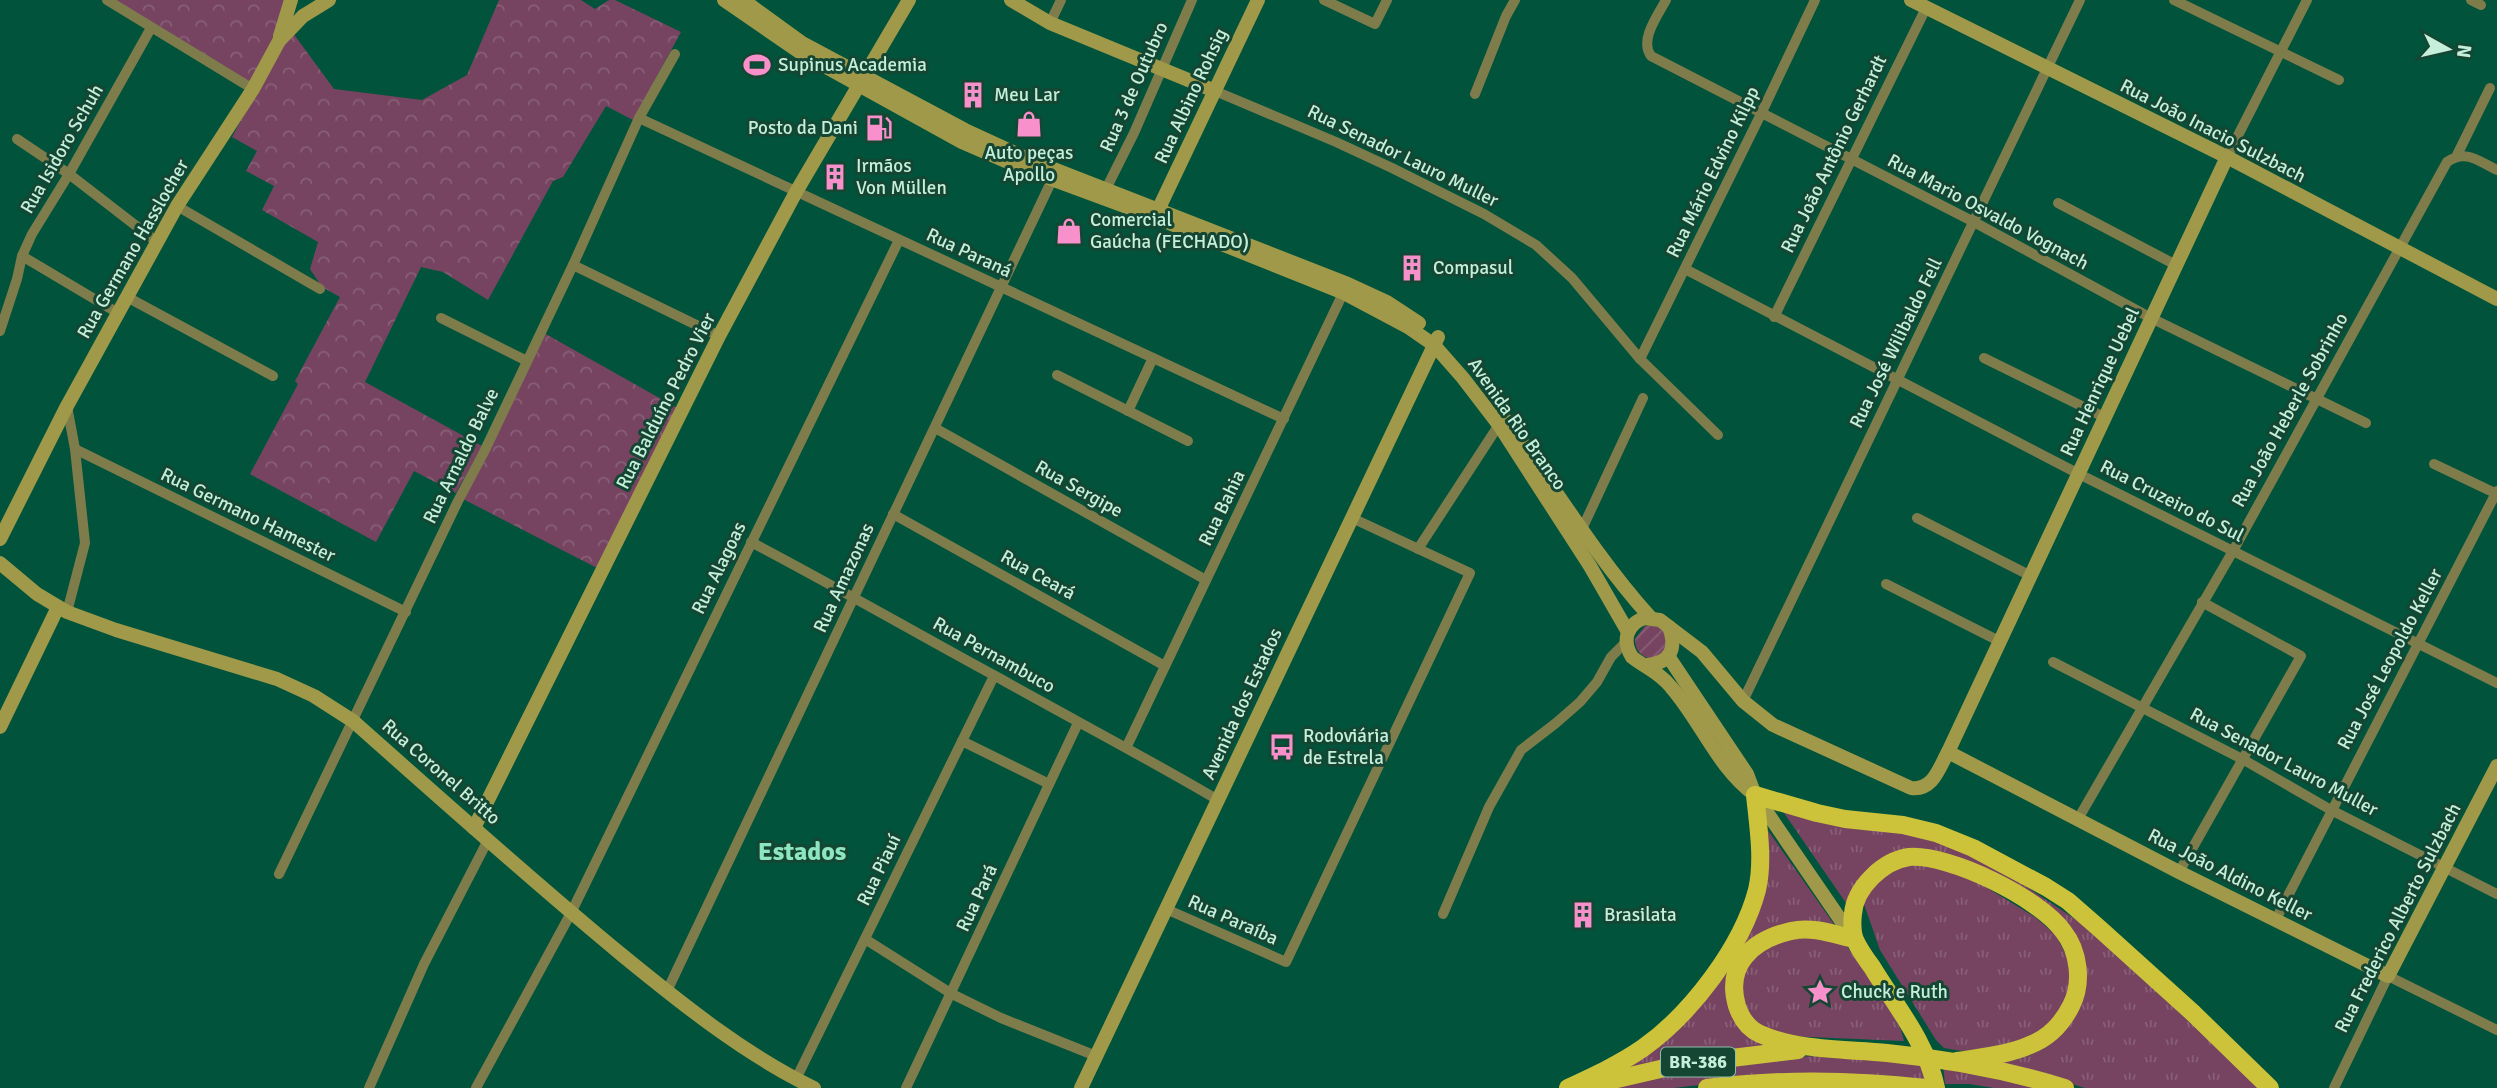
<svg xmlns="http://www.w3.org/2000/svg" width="2497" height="1088" font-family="Signika,sans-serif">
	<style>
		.grass { fill: url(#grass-tufts) }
		.forest { fill: url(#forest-crowns) }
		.garden { fill: url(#garden-furrows) }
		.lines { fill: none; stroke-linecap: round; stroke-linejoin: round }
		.street { stroke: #7f7c4c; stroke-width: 10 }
		.secondary { stroke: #9f9949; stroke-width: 14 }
		.highway { stroke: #cdc33b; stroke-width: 18 }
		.labels { text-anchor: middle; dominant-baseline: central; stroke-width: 6; stroke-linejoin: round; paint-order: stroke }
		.shield { fill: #154633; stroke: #90bca9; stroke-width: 2 }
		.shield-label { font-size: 18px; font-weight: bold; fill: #c5efdb }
		.poi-label { font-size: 19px; fill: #c5efdb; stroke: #154633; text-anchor: start }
		.street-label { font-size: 19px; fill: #c5efdb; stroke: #154633 }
		.district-label { font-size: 26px; font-weight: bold; fill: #8de6c0; stroke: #154633 }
	</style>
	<defs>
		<pattern id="grass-tufts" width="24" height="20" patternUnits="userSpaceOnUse" patternTransform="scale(1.75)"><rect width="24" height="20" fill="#764461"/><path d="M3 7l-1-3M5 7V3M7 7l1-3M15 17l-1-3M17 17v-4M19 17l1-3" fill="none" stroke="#885f77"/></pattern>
		<pattern id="forest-crowns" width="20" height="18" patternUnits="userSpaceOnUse" patternTransform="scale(1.75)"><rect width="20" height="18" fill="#764461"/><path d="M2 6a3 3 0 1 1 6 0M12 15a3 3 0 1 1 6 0" fill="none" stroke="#885f77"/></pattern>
		<pattern id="garden-furrows" width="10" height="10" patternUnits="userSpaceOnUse" patternTransform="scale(1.75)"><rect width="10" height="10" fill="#764461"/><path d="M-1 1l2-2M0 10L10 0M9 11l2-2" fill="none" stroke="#885f77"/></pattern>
	</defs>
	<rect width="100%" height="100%" fill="#02533b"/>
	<g class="grass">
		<path d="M1782,810L1937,838L2004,872L2078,921L2159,993L2259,1088H2085L2032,1072L1991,1064C2044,1057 2049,1046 2078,1004L2067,927L1918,849L1849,895L1846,903Z"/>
		<path d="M1767,829L1838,930L1759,937L1729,1002L1779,1047L1605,1073L1677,1027L1768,872Z"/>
		<path d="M1916,861L1971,878L2035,917L2056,935L2069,961L2071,976L2067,999L2054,1023L2013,1045L1962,1051L1944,1048L1936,1040L1880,950L1864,904C1875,874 1888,870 1916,861Z"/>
		<path d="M1809,933L1846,945L1885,1001L1901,1030L1904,1041L1786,1036L1765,1030L1745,1013L1740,988L1746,966L1765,947Z"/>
		<path d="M1814,1056L1921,1063L1925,1080H1740L1674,1088H1606C1675,1072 1743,1059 1814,1056Z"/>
		<path d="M1943,1064L2044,1088H1994L1969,1084H1945Z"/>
	</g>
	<g class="forest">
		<path d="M114,0H289L277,37L252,84Z"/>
		<path d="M499,0H581L595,9L609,0H615L681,32L633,120L606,106L563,177L553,181L488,300L443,272L421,267L365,382L482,446L456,493L414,471L376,542L250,474L298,384L295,381L340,297L322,287L310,269L318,242L262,210L274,186L246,171L257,151L232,137L290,29L334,89L422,100L467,75Z"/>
		<path d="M544,333L679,409L599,569L463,499Z"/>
	</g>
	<path class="garden" d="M1656,625L1665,630L1667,652L1652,659C1641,657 1635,650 1635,639L1645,626Z"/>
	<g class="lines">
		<g class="street">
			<path d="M107,0L253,89"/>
			<path d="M1324,0L1375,24L1387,0"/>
			<path d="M1666,0C1658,15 1639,40 1651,56L1974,222L2151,318L2366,423"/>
			<path d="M2174,0L2339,80"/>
			<path d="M2471,0L2481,5"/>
			<path d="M1050,23L1061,0"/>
			<path d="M1215,91L1336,142L1392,168L1484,214L1536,245L1572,278L1640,359L1718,435"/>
			<path d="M1475,94L1506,16L1515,0"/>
			<path d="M639,118L1284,419"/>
			<path d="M17,139L69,174L157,242"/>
			<path d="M2457,155L2490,88"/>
			<path d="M2227,157L2307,0"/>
			<path d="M1107,187L1134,133L1192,0"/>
			<path d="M2058,203L2176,265"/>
			<path d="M177,206L320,289"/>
			<path d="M22,256L118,313"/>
			<path d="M573,265L719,336"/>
			<path d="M1685,269L2079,474L2497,683"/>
			<path d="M127,297L273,376"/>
			<path d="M1774,317L1926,8"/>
			<path d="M441,318L527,361"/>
			<path d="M0,331L17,279L22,256L32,234L69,174L151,28"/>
			<path d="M1984,358L2106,418"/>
			<path d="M1640,359L1761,114L1815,0"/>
			<path d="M1057,375L1188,441"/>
			<path d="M67,406L75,449L85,543L67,612"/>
			<path d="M1128,411L1153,358"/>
			<path d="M935,428L1206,580"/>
			<path d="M75,449L406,612"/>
			<path d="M2434,464L2497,494"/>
			<path d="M893,514L1165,666"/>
			<path d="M1917,518L2029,575"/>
			<path d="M1582,529L1643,398"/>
			<path d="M751,542C835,586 916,633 999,678C1072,719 1145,757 1218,800"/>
			<path d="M1418,549L1502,420"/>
			<path d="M1886,584L1999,641"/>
			<path d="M2053,662L2244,760L2331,810L2497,894"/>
			<path d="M1743,701L2080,0"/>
			<path d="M962,741L1049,784"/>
			<path d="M1127,746L1346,287"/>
			<path d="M2078,819L2233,551L2447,162C2466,149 2478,161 2497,170"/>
			<path d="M2179,872L2301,656L2202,602"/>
			<path d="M279,874L458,501L484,452L573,265L639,118L675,54"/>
			<path d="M1166,909L1286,962L1470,573L1352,518"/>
			<path d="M1443,914L1489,807L1521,750L1556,723L1580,702L1597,682L1611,657L1626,642"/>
			<path d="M2276,919L2497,491"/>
			<path d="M865,939L952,994L1001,1018L1096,1056"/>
			<path d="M667,991L1052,180"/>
			<path d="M796,1079L994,676"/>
			<path d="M369,1088L424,964L488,840"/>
			<path d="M476,1088L571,913L899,240"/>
			<path d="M906,1088L1078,723"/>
			<path d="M2334,1088L2388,976L2497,1030"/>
		</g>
		<g class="secondary">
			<path d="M724,0L801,53L962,142L1024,169L1154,217L1344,293L1408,327L1434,345L1463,378L1499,425L1590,566L1628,632"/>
			<path d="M743,0L802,43L965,130L1028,159L1348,284L1387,302L1419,323"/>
			<path d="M1011,0L1050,23L1215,91"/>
			<path d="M1911,0L2227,157L2497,299"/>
			<path d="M280,36L291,0"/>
			<path d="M1159,208L1258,0"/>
			<path d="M1507,421C1554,487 1596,557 1650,617"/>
			<path d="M0,539L67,406L177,206L253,89L279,41L303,16L329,0"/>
			<path d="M0,563L37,594L67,612L116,630L277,679L314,696L353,721C442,800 530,879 622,955C682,1004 744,1054 814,1088"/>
			<path d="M1668,656L1747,774L1755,795L1853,938"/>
			<path d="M1647,665C1671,663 1677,648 1669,627"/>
			<path d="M0,727L58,607"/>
			<path d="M1948,752L2179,872L2388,976L2497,766"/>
			<path d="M1755,795C1717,767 1701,721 1671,687C1659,672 1646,668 1632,657C1622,641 1626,625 1644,618L1660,620L1702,652L1743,701L1773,725L1911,788C1933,791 1939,768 1948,752L2227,157"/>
			<path d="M474,828L719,336L796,192L909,0"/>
			<path d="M1081,1088L1438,337"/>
		</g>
		<g class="highway">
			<path d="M1854,939C1833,934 1812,926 1791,931C1752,940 1725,965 1737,1006C1741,1018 1749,1029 1760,1034C1799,1051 1846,1049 1887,1053C1948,1059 2007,1070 2065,1088"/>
			<path d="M1591,1085L1682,1064L1798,1050"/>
			<path d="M1568,1088C1594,1076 1620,1064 1643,1048C1691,1014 1742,947 1757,890C1764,860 1758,825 1755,795L1817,813L1845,819L1903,825L1936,833L1973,848L2046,887L2068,901L2100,929L2193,1013L2270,1088"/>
			<path d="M1707,1088C1778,1079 1854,1080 1926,1088"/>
			<path d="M1936,1088C1927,1043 1895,1005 1872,967C1866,959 1859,949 1855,940C1852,933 1852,921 1853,914C1854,899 1862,887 1872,877C1882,867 1895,859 1909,857C1950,854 2039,898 2063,931C2079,951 2083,983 2071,1006C2062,1024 2048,1038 2030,1045C2008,1055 1981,1057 1957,1061"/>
		</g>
	</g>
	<defs>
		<g id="stadium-bare" transform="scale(2.1)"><path d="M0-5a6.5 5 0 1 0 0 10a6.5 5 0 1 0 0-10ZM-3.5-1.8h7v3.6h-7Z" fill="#f890cc" stroke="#154633" stroke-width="2.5" paint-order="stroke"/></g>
		<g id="building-bare" transform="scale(2.1)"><path d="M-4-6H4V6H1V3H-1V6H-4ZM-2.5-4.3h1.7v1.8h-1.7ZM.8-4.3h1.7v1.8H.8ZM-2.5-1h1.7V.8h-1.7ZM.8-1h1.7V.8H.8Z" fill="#f890cc" stroke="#154633" stroke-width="2.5" paint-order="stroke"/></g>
		<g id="shop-bare" transform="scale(2.1)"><path d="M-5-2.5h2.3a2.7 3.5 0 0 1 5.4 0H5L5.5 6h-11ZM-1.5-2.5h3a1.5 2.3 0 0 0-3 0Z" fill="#f890cc" stroke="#154633" stroke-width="2.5" paint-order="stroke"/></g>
		<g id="fuel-bare" transform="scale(2.1)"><path d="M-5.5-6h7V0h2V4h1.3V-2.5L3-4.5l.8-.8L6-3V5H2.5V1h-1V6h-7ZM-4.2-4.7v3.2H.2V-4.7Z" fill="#f890cc" stroke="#154633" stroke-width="2.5" paint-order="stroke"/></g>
		<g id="bus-bare" transform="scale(2.1)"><path d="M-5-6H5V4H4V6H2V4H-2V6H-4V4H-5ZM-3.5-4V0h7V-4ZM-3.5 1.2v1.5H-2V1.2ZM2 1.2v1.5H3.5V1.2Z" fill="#f890cc" stroke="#154633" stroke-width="2.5" paint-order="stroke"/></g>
		<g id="sight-bare" transform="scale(2.1)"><path d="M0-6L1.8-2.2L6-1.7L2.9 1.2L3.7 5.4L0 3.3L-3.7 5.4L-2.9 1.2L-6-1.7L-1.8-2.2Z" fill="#f890cc" stroke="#154633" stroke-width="2.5" paint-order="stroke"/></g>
	</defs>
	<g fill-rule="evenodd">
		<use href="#stadium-bare" x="757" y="65"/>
		<use href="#building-bare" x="973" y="95"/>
		<use href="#shop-bare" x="1029" y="124"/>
		<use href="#fuel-bare" x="879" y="128"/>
		<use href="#building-bare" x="835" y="177"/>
		<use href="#shop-bare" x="1069" y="231"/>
		<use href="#building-bare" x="1412" y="268"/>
		<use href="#bus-bare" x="1282" y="747"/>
		<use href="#building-bare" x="1583" y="915"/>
		<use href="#sight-bare" x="1820" y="992"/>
	</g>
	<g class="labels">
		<rect class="shield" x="1661" y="1047.5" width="74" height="29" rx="5"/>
		<g class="shield-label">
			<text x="1698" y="1062">BR-386</text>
		</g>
		<g class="poi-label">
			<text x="778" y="65">Supinus Academia</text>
			<text x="994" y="95">Meu Lar</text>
			<text x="858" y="128" text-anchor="end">Posto da Dani</text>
			<text x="1029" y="153" text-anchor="middle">Auto peças<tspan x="1029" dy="22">Apollo</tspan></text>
			<text x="856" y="166">Irmãos<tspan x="856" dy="22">Von Müllen</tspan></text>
			<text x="1090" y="220">Comercial<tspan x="1090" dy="22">Gaúcha (FECHADO)</tspan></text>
			<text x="1433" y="268">Compasul</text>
			<text x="1303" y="736">Rodoviária<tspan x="1303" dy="22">de Estrela</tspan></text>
			<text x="1604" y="915">Brasilata</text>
			<text x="1841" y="992">Chuck e Ruth</text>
		</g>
		<g class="street-label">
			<text transform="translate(1134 87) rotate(-66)">Rua 3 de Outubro</text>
			<text transform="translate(1191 96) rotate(-65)">Rua Albino Rohsig</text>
			<text transform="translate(2213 131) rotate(27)">Rua João Inacio Sulzbach</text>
			<text transform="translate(62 149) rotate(-60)">Rua Isidoro Schuh</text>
			<text transform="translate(1834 154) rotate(-64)">Rua João Antônio Gerhardt</text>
			<text transform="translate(1403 156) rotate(26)">Rua Senador Lauro Muller</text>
			<text transform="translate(1713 172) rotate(-64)">Rua Mário Edvino Kilpp</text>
			<text transform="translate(1988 212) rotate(28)">Rua Mario Osvaldo Vognach</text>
			<text transform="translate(133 249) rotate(-60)">Rua Germano Hasslocher</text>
			<text transform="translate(969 253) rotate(25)">Rua Paraná</text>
			<text transform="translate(1896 343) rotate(-64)">Rua José Wilibaldo Fell</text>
			<text transform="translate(2100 382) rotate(-65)">Rua Henrique Uebel</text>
			<text transform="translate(666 401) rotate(-63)">Rua Balduíno Pedro Vier</text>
			<text transform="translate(2290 410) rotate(-61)">Rua João Heberle Sobrinho</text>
			<text transform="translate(1517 424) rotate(55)">Avenida Rio Branco</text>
			<text transform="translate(461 456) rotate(-64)">Rua Arnaldo Balve</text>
			<text transform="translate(1079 489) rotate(29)">Rua Sergipe</text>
			<text transform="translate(2172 501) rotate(27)">Rua Cruzeiro do Sul</text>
			<text transform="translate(1222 508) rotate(-64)">Rua Bahia</text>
			<text transform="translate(248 515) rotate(26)">Rua Germano Hamester</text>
			<text transform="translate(719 568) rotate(-64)">Rua Alagoas</text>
			<text transform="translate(1038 575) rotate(29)">Rua Ceará</text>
			<text transform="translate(844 578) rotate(-65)">Rua Amazonas</text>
			<text transform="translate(994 655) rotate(29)">Rua Pernambuco</text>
			<text transform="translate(2390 659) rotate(-62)">Rua José Leopoldo Keller</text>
			<text transform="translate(1242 704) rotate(-65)">Avenida dos Estados</text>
			<text transform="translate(2284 762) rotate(28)">Rua Senador Lauro Muller</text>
			<text transform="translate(441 772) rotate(41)">Rua Coronel Britto</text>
			<text transform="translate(879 870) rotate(-64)">Rua Piauí</text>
			<text transform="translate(2230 875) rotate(27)">Rua João Aldino Keller</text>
			<text transform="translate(977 898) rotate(-65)">Rua Pará</text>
			<text transform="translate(2398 918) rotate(-63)">Rua Frederico Alberto Sulzbach</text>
			<text transform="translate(1233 920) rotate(24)">Rua Paraíba</text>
		</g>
		<g class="district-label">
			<text x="802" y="852">Estados</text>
		</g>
	</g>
	<g transform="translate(2448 49) rotate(98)" stroke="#154633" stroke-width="5" paint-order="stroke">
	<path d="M0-5L12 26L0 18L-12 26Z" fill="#c5efdb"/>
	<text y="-10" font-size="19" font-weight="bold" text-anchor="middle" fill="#c5efdb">N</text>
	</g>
</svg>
